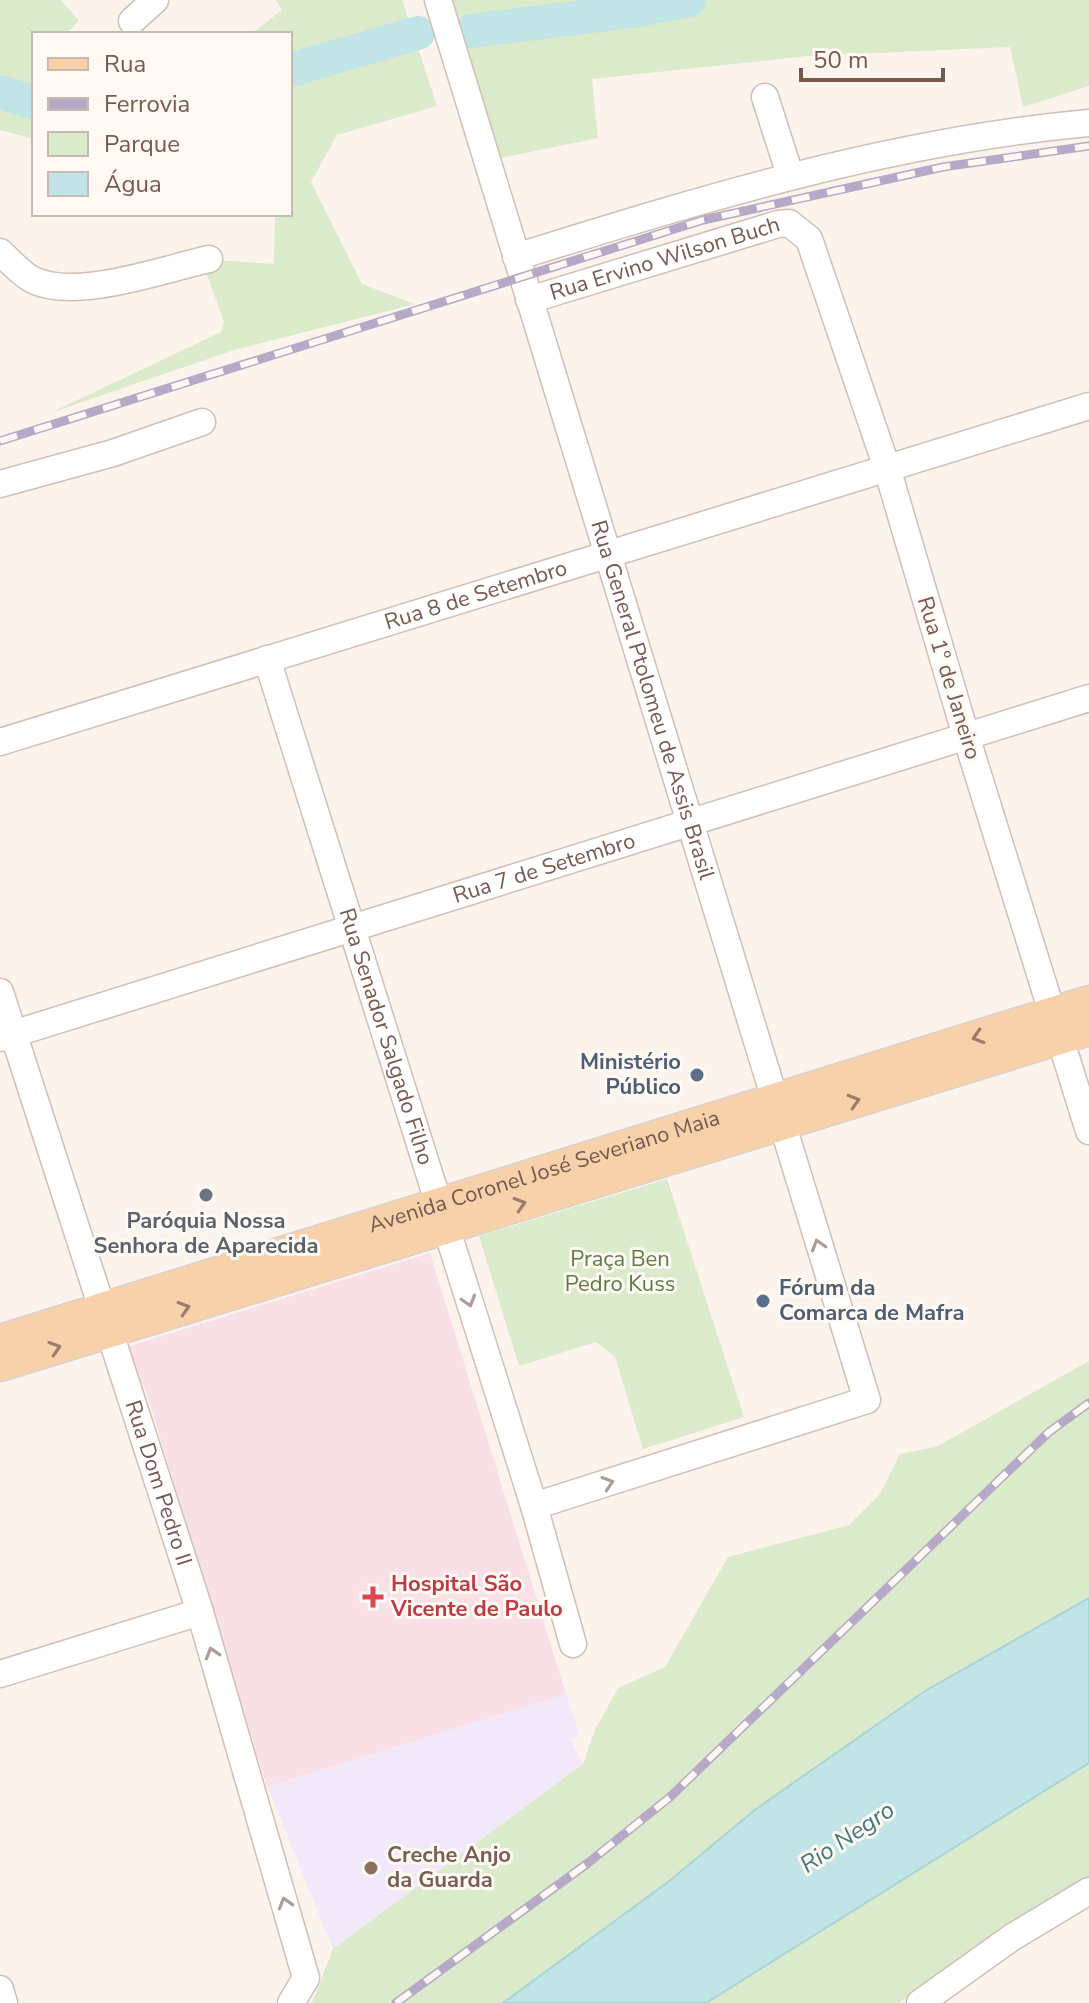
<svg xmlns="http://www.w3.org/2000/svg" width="1089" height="2003" font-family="'Nunito Sans',sans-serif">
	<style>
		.education { fill: #f1e8f9 }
		.medical { fill: #f9e0e6 }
		.green { fill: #daeaca }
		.water { fill: #c1e4e6; stroke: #a7d5d7; stroke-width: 2 }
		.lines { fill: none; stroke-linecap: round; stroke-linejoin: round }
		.river { stroke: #c1e4e6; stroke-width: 34 }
		.minor-casing { stroke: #d1beb4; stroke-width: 29 }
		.major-casing { stroke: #d9d1ce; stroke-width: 35 }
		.minor { stroke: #fff; stroke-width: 26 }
		.major { stroke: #f7d1a9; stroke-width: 32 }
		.rail-casing { stroke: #b6a9c7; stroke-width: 9 }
		.rail { stroke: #fef9f3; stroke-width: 6; stroke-dasharray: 18; stroke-linecap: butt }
		.oneway { stroke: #9d7d6a }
		.oneway2 { stroke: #ad9b95 }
		.service-dot { fill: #5c6f8a; stroke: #fef9f3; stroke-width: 3 }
		.worship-dot { fill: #6b7280; stroke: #fef9f3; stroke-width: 3 }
		.health-dot { fill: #e0444e; stroke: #fef9f3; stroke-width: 3 }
		.education-dot { fill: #8d6e63; stroke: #fef9f3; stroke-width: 3 }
		.labels { text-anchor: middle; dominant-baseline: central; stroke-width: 6; stroke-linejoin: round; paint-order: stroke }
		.street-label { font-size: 22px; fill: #77594f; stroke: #fef9f3 }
		.service-label { font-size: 22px; font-weight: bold; fill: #4e5e75; stroke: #fef9f3; text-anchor: end }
		.worship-label { font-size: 22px; font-weight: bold; fill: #5b616d; stroke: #fef9f3 }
		.park-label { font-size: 22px; fill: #5d7c47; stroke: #fef9f3 }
		.health-label { font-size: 22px; font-weight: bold; fill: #be3a42; stroke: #fef9f3; text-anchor: start }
		.education-label { font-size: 22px; font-weight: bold; fill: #785e54; stroke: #fef9f3; text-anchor: start }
		.water-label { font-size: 24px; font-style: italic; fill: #42787b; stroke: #fef9f3 }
	</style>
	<rect width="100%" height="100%" fill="#fcf4ec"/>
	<path class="education" d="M566,1694L580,1735L571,1739L583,1764L333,1949L268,1787Z"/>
	<path class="medical" d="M430,1253L566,1694L267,1787L144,1385L138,1387L126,1347Z"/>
	<g class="green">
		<path d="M0,0H61L79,21L65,34H34V139L0,130Z"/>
		<path d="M276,0H402L437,106L337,135L311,182L362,284L415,304L234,350L50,413L221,332L224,322L206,272L213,260L274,264L275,214H290V34H251L282,10Z"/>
		<path d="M448,0H1089V86L1023,107L1010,47L808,56L592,79L598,138L496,159Z"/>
		<path d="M667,1179L744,1417L643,1449L615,1357L596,1342L519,1366L479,1236Z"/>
		<path d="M1089,1361V1598L925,1691L756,1809L668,1882L503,2003H312L333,1949L583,1764L595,1730L618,1688L665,1667L728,1557L849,1525L880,1494L900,1454L936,1447Z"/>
		<path d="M1089,1763V1878L983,1944L899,2003H706Z"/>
	</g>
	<path class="water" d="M1089,1598V1763L706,2003H503L668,1882L756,1809L925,1691Z"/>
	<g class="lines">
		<g class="river">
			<path d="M471,31L632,11L689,0"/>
			<path d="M290,70L418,33"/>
			<path d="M0,92L34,103"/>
		</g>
		<g class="minor-casing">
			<g id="minor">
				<path id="s1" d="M438,0L867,1400L534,1506"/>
				<path d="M132,21L155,0"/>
				<path d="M765,97L790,175"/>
				<path d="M0,252C10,261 21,274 33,280C76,301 164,269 209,259"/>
				<path d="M516,257C705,198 891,141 1089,123"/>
				<path id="s2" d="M529,300L778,224L789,223L809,239L887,468L966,736L1089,1131"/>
				<path d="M0,484L113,453L202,422"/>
				<path id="s3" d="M267,659L534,1506L573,1644"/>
				<path id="s4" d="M0,742L1089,406"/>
				<path id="s5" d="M0,992L200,1612L306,1978L291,2003"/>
				<path id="s6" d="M0,1038L1089,698"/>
				<path d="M0,1674L200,1612"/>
				<path d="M0,1989L4,2003"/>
				<path d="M920,2003L1011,1938L1089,1891"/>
			</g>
		</g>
		<g class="major-casing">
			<g id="major">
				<path id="s7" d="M0,1341L1089,1002"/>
				<path d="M0,1365L1089,1029"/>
			</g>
		</g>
		<use href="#minor" class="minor"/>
		<use href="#major" class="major"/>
		<g class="rail-casing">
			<g id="rail">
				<path d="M0,441L703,220L943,167L1089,146"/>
				<path d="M396,2003L588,1863L670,1797L1049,1432L1089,1403"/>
			</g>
		</g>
		<use href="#rail" class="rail"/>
	</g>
	<defs><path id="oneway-chevron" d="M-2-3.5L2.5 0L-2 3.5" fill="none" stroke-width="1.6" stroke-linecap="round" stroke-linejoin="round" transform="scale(2)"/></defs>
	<g class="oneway">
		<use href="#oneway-chevron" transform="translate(978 1037) rotate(163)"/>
		<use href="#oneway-chevron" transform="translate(854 1101) rotate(-17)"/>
		<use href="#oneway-chevron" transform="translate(520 1204) rotate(-17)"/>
		<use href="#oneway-chevron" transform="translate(184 1308) rotate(-17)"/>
		<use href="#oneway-chevron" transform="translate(55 1348) rotate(-17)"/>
	</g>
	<g class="oneway2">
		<use href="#oneway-chevron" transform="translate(818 1245) rotate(-107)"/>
		<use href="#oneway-chevron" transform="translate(469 1301) rotate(73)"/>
		<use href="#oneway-chevron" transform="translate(608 1483) rotate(-18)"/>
		<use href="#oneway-chevron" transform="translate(212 1653) rotate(-106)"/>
		<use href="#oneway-chevron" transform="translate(285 1903) rotate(-106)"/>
	</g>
	<g class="service-dot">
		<circle cx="697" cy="1075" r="8"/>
		<circle cx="763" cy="1301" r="8"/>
	</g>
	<circle class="worship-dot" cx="206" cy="1195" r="8"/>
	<path class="health-dot" d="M369 1585h8v8h8v8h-8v8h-8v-8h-8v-8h8z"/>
	<circle class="education-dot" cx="371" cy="1868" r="8"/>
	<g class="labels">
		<g class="street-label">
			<text stroke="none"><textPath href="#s2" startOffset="142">Rua Ervino Wilson Buch</textPath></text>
			<text stroke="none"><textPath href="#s4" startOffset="498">Rua 8 de Setembro</textPath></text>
			<text transform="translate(949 678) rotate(73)">Rua 1º de Janeiro</text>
			<text stroke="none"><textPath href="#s1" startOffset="732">Rua General Ptolomeu de Assis Brasil</textPath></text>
			<text stroke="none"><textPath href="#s6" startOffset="570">Rua 7 de Setembro</textPath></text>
			<text stroke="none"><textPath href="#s3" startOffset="396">Rua Senador Salgado Filho</textPath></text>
			<text stroke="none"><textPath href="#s7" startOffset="570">Avenida Coronel José Severiano Maia</textPath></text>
			<text stroke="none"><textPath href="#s5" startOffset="516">Rua Dom Pedro II</textPath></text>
		</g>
		<g class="service-label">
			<text x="681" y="1062">Ministério<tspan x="681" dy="25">Público</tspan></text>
			<text x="779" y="1288" text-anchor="start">Fórum da<tspan x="779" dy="25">Comarca de Mafra</tspan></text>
		</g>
		<g class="worship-label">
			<text x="206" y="1221">Paróquia Nossa<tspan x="206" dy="25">Senhora de Aparecida</tspan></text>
		</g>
		<g class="park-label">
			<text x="620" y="1259">Praça Ben<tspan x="620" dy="25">Pedro Kuss</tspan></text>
		</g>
		<g class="health-label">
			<text x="391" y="1584">Hospital São<tspan x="391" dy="25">Vicente de Paulo</tspan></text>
		</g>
		<g class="education-label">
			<text x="387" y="1855">Creche Anjo<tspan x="387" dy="25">da Guarda</tspan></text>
		</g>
		<g class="water-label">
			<text transform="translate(847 1837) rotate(-34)">Rio Negro</text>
		</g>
	</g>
	<rect x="32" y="32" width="260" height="184" fill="#fef9f3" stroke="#c8b9b1" stroke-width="2"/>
	<rect x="48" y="58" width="40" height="12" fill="#f7d1a9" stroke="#c8b9b1" stroke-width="2"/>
	<text x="104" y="72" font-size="24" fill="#77594f">Rua</text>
	<rect x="48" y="98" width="40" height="12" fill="#b6a9c7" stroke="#c8b9b1" stroke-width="2"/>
	<text x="104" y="112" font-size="24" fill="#77594f">Ferrovia</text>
	<rect x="48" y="132" width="40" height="24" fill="#daeaca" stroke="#c8b9b1" stroke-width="2"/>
	<text x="104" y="152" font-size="24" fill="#77594f">Parque</text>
	<rect x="48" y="172" width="40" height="24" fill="#c1e4e6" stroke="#c8b9b1" stroke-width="2"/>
	<text x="104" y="192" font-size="24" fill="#77594f">Água</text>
	<path d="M801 68v12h142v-12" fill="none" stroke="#77594f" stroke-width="4"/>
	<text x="813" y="68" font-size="24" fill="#77594f" stroke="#fef9f3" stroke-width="6" paint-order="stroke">50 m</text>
</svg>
